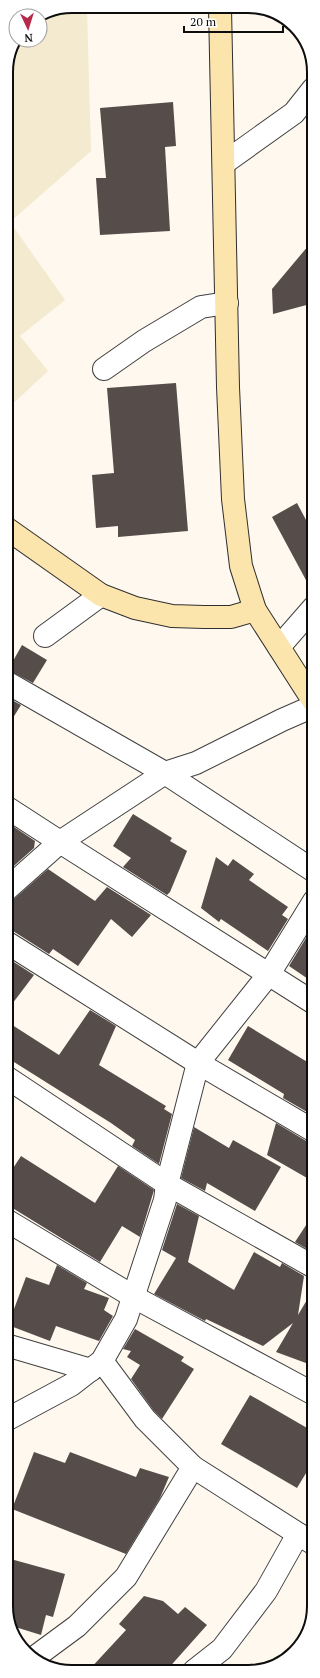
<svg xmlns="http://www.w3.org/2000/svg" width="320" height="1678" font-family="'PT Serif',serif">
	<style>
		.farmland { fill: #f3eacf }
		.building { fill: #564d4a }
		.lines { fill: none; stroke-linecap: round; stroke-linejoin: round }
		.street-casing { stroke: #404040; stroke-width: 24 }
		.secondary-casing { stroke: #2f2f2f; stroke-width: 24 }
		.street { stroke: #fff; stroke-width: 22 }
		.secondary { stroke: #fce5ac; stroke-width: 22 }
		.rim { fill: none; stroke: #0d0d0d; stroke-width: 2 }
	</style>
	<rect width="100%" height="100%" fill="#fef8ee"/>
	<path class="farmland" d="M72,6H110L87,10L91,151L10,222L65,300L20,336L48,371L6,410V68L19,40H40V19Z"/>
	<g class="building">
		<path d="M173,102L176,146L165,147L170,231L100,235L96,178H106L100,108Z"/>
		<path d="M314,239V303L273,314L272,289Z"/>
		<path d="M176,383L188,531L118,537V526L96,528L92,475L114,473L107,388Z"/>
		<path d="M297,503L314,535V595L272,517Z"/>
		<path d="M22,645L47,660L33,683L8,670Z"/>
		<path d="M6,697L21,705L6,729Z"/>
		<path d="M133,814L172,838L170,841L187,851L170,892L167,895L123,867L131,858L113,846Z"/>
		<path d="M14,827L35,841L34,848L6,873V840Z"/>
		<path d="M216,857L228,866L233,859L254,874L249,880L288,907L282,915L288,919L268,951L221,919L219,922L201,908Z"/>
		<path d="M48,869L95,901L107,887L151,915L132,937L111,919L78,966L53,949L49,954L13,931L6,930V902L14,899Z"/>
		<path d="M309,933L314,936V983L289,966Z"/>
		<path d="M6,957L34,975L6,1012Z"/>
		<path d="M90,1010L116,1026L99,1065L166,1106L164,1109L172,1114L159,1164L132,1146L135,1140L111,1123L6,1057V1021L59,1055Z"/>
		<path d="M248,1026L314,1066V1116L283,1098L284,1094L228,1060Z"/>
		<path d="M276,1123L308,1142L314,1143V1182L267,1155Z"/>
		<path d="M194,1127L229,1148L233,1140L281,1167L255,1211L207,1183L205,1191L181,1178Z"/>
		<path d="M21,1156L95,1203L118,1166L154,1190L140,1237L122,1226L100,1262L6,1204V1179Z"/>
		<path d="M177,1204L199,1216L188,1262L234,1290L254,1252L280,1267L282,1263L304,1276L298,1315L314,1288V1366L276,1352L293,1323L263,1346L206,1319L205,1321L154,1294L176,1258L162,1250Z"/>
		<path d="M314,1213V1218L309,1250L295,1242Z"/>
		<path d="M57,1265L87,1283L84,1289L109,1298L104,1310L113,1316L99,1341L56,1326L50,1341L8,1325L26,1277L49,1285Z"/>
		<path d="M135,1329L184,1357L181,1361L194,1369L162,1419L154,1411L131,1379L140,1365L127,1357L131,1351L123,1349Z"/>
		<path d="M250,1395L314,1432V1460L297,1488L221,1444Z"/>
		<path d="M34,1452L65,1463L70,1452L136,1477L140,1468L169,1477L160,1498L126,1554L12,1509Z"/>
		<path d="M7,1558L65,1574L53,1617L46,1615L41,1635L12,1626L7,1615Z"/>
		<path d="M144,1596L163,1601L178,1614L185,1607L207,1625L166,1671H88L126,1630L119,1624Z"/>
	</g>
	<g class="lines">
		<g class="street-casing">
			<g id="street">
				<path d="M224,163L294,113L313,89"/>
				<path d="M104,369L144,341L201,307L227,303"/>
				<path d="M45,636L101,595"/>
				<path d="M279,647L314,607"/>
				<path d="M6,682L165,773L314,871"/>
				<path d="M6,807L60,842L314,1003"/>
				<path d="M6,890L60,842L165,773L196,763L282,720L314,706"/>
				<path d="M6,942L198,1063L314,1131"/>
				<path d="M6,1077L167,1184L314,1267"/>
				<path d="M6,1220L134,1297L314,1394"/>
				<path d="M6,1345L91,1370"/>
				<path d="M102,1361L145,1419L193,1467L314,1544"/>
				<path d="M6,1420L71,1385L102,1361L126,1319L165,1200L167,1184L198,1063L269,974L314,901"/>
				<path d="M35,1657L77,1626L126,1577L193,1467"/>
				<path d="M194,1671L222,1649L266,1591L298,1534"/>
			</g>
		</g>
		<g class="secondary-casing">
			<g id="secondary">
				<path d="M220,8L228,387L233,499L241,566L255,610L314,702"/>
				<path d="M6,528L101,595L135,608L172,616L204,617H231L255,610"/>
			</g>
		</g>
		<use href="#street" class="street"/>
		<use href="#secondary" class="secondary"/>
	</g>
	<path d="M0 0H320V1678H0ZM72 13H248A59 59 0 0 1 307 72V1606A59 59 0 0 1 248 1665H72A59 59 0 0 1 13 1606V72A59 59 0 0 1 72 13Z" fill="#fff" fill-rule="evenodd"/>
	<path class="rim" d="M72 13H248A59 59 0 0 1 307 72V1606A59 59 0 0 1 248 1665H72A59 59 0 0 1 13 1606V72A59 59 0 0 1 72 13Z"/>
	<g transform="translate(28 28) rotate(176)"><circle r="19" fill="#ffffff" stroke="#9e9e9e"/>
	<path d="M0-3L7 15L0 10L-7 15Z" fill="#b82a4a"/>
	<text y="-6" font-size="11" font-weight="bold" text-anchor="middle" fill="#0d0d0d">N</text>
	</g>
	<path d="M184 26v6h99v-6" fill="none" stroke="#0d0d0d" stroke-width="2"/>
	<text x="190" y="26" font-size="12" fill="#0d0d0d" stroke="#ffffff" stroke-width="3" paint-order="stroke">20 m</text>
</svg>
